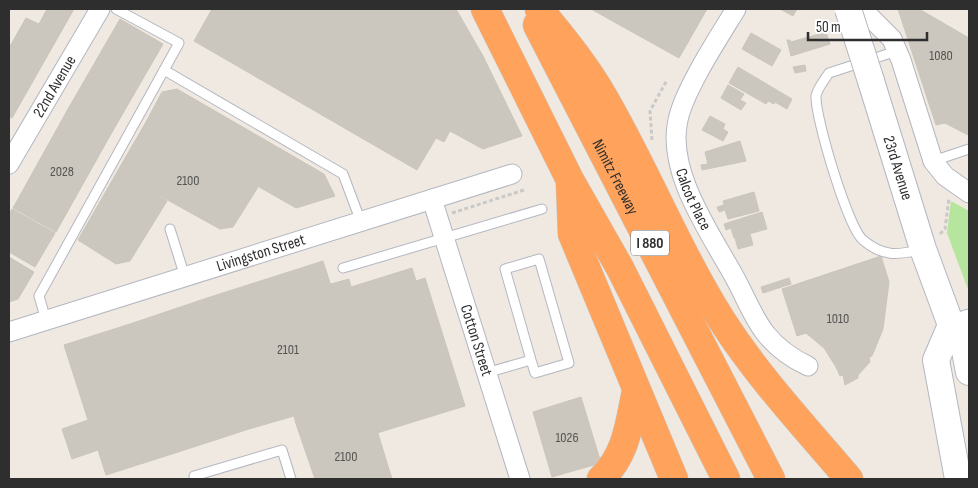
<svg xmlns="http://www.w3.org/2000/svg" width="978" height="488" font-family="'Sofia Sans Condensed',sans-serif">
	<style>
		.green { fill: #b6e59e }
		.building { fill: #cbc7bf; stroke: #cbc5ba }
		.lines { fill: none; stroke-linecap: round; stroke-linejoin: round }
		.lane-casing { stroke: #b4b7c1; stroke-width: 11 }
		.street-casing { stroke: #b4b7c1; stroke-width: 21 }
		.secondary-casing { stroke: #b4b7c1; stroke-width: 28 }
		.highway-casing { stroke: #c9c9c9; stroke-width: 29 }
		.path { stroke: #c9c9c9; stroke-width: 3; stroke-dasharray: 4 2.5; stroke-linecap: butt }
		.lane { stroke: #fff; stroke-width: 9 }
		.street { stroke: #fff; stroke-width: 19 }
		.secondary { stroke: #fff; stroke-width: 26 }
		.highway { stroke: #ffa35c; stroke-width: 28 }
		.secondary-bridge-casing { stroke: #b4b7c1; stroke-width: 28; stroke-linecap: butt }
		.secondary-bridge { stroke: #fff; stroke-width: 26 }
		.labels { text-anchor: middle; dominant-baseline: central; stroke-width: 4; stroke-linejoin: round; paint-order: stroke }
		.number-label { font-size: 14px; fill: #555452 }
		.shield { fill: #fff; stroke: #6d6d6d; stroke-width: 1 }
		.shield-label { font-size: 15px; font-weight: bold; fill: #2e2e2e }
		.street-label { font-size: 16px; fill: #2e2e2e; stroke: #fff }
	</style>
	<rect width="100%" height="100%" fill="#efe9e1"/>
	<path class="green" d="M951,201L969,211V292L947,233Z"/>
	<g class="building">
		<path d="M47,9H74L12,118L9,116V48L26,18L39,24Z"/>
		<path d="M212,9H456L483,56L522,136L483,149L450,131L444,142L436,138L417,170L194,41Z"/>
		<path d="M591,9H707L679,58Z"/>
		<path d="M780,9H797L793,16Z"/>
		<path d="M898,9H919L969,38V73L945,123L936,125Z"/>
		<path d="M120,19L163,44L111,134L68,109Z"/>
		<path d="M826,32L830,44L791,56L787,40H790L791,42Z"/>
		<path d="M751,33L781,50L772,66L742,49Z"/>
		<path d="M805,65L806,71L795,73L793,67Z"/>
		<path d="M738,67L792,99L787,109L775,102L774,104L768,101L766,104L729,83Z"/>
		<path d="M969,73V135H968L945,123Z"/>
		<path d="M728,85L744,94L740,100L746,103L741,110L721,98Z"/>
		<path d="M177,89L324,174L335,196L296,208L146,122L162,92Z"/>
		<path d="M68,109L111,134L56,232L13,208Z"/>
		<path d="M710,116L725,124L723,129L728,132L723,141L702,130Z"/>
		<path d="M146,122L258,187L233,227L220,229L117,172Z"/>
		<path d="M740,141L746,161L702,170L701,165L708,164L705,152Z"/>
		<path d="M117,172L167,201L130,261L116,264L78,240Z"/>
		<path d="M754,192L759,211L728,219L725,210L719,212L717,207L724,205L723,201Z"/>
		<path d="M12,209L55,233L35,267L9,252V215Z"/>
		<path d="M762,212L767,229L734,238L731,228L726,230L724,224Z"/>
		<path d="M750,234L753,245L738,249L735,238Z"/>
		<path d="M881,256L889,282L883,329L872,356L836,367L824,348L806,333L797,336L782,289Z"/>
		<path d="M9,257L34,272L18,299L9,302Z"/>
		<path d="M323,261L368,401L296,424L294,416L249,429L207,298Z"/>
		<path d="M412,268L416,281L425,278L465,406L377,433L331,284L349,279L351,287Z"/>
		<path d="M789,278L791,284L763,293L761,287Z"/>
		<path d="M207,298L249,429L175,453L133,323Z"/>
		<path d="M133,323L175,453L106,475L98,450L72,459L62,429L88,420L64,345Z"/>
		<path d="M869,356L870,362L858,375V378L845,385L843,375L840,376L836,367Z"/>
		<path d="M581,397L601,463L552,477L533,412Z"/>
		<path d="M368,401L392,479H315L296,424Z"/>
	</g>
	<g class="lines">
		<g class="lane-casing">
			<g id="lane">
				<path d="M897,51L829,73C825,79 817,89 816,96C815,117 848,228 863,240C883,257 897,255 920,250"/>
				<path d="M164,70L343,174L361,222"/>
				<path d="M933,161L969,149"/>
				<path d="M170,229L185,277"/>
				<path d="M343,268L542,209"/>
				<path d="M46,320L39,296L179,43L116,9"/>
				<path d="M486,373L531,360L505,269L539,259L569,363L535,373L531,360"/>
				<path d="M195,479L194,476L282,450L291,479"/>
			</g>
		</g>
		<g class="street-casing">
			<g id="street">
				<path id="s1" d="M736,9C719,37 684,90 678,120C666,172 711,234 735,278C745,296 753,318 766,334C778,349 791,358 808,366"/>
				<path d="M862,9L892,39L901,60L933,161L945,176L969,193"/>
				<path id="s2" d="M9,164L100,9"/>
				<path id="s3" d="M432,199L520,479"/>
				<path d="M951,325L969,319"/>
				<path id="s4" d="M9,332L512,174"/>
			</g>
		</g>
		<g class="secondary-casing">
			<g id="secondary">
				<path id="s5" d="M871,81L923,249L951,325L965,351L969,372"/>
				<path d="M951,325L936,360L958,479"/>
			</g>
		</g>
		<g class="highway-casing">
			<g id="highway">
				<path d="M485,9L570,180L620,268L726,479"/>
				<path d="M539,9C562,36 584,63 602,94C645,167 676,247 721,319C758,377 805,427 849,479"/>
				<path id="s6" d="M537,25L771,479"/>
				<path d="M570,184L572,234L674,479"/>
				<path d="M601,479C627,454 629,424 636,391"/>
			</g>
		</g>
		<g class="path">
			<path d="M652,140L650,111L667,80"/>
			<path d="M452,213L524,190"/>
			<path d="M940,234L945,229L949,198"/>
		</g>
		<use href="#lane" class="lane"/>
		<use href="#street" class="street"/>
		<use href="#secondary" class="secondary"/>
		<use href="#highway" class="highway"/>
		<g class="secondary-bridge-casing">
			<path id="secondary-bridge" d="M848,9L871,81"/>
		</g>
		<use href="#secondary-bridge" class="secondary-bridge"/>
	</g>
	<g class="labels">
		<g class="number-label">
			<text x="941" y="55">1080</text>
			<text x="62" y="171">2028</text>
			<text x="188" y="180">2100</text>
			<text x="838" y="318">1010</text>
			<text x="288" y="349">2101</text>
			<text x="567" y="437">1026</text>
			<text x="346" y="456">2100</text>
		</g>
		<rect class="shield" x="631" y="230.5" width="38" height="25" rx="4"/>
		<g class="shield-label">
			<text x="650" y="243">I 880</text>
		</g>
		<g class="street-label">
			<text stroke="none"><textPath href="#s2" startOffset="90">22nd Avenue</textPath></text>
			<text stroke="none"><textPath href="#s5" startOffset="91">23rd Avenue</textPath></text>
			<text stroke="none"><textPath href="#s6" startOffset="171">Nimitz Freeway</textPath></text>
			<text stroke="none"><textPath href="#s1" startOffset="208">Calcot Place</textPath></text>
			<text stroke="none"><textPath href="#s4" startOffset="264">Livingston Street</textPath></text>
			<text stroke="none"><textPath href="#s3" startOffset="148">Cotton Street</textPath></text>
		</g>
	</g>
	<rect width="978" height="488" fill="none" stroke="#2e2e2e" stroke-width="20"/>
	<path d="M808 32v8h119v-8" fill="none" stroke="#2e2e2e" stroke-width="2.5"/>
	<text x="816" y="32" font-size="15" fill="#2e2e2e" stroke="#ffffff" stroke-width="4" paint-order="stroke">50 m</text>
</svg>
